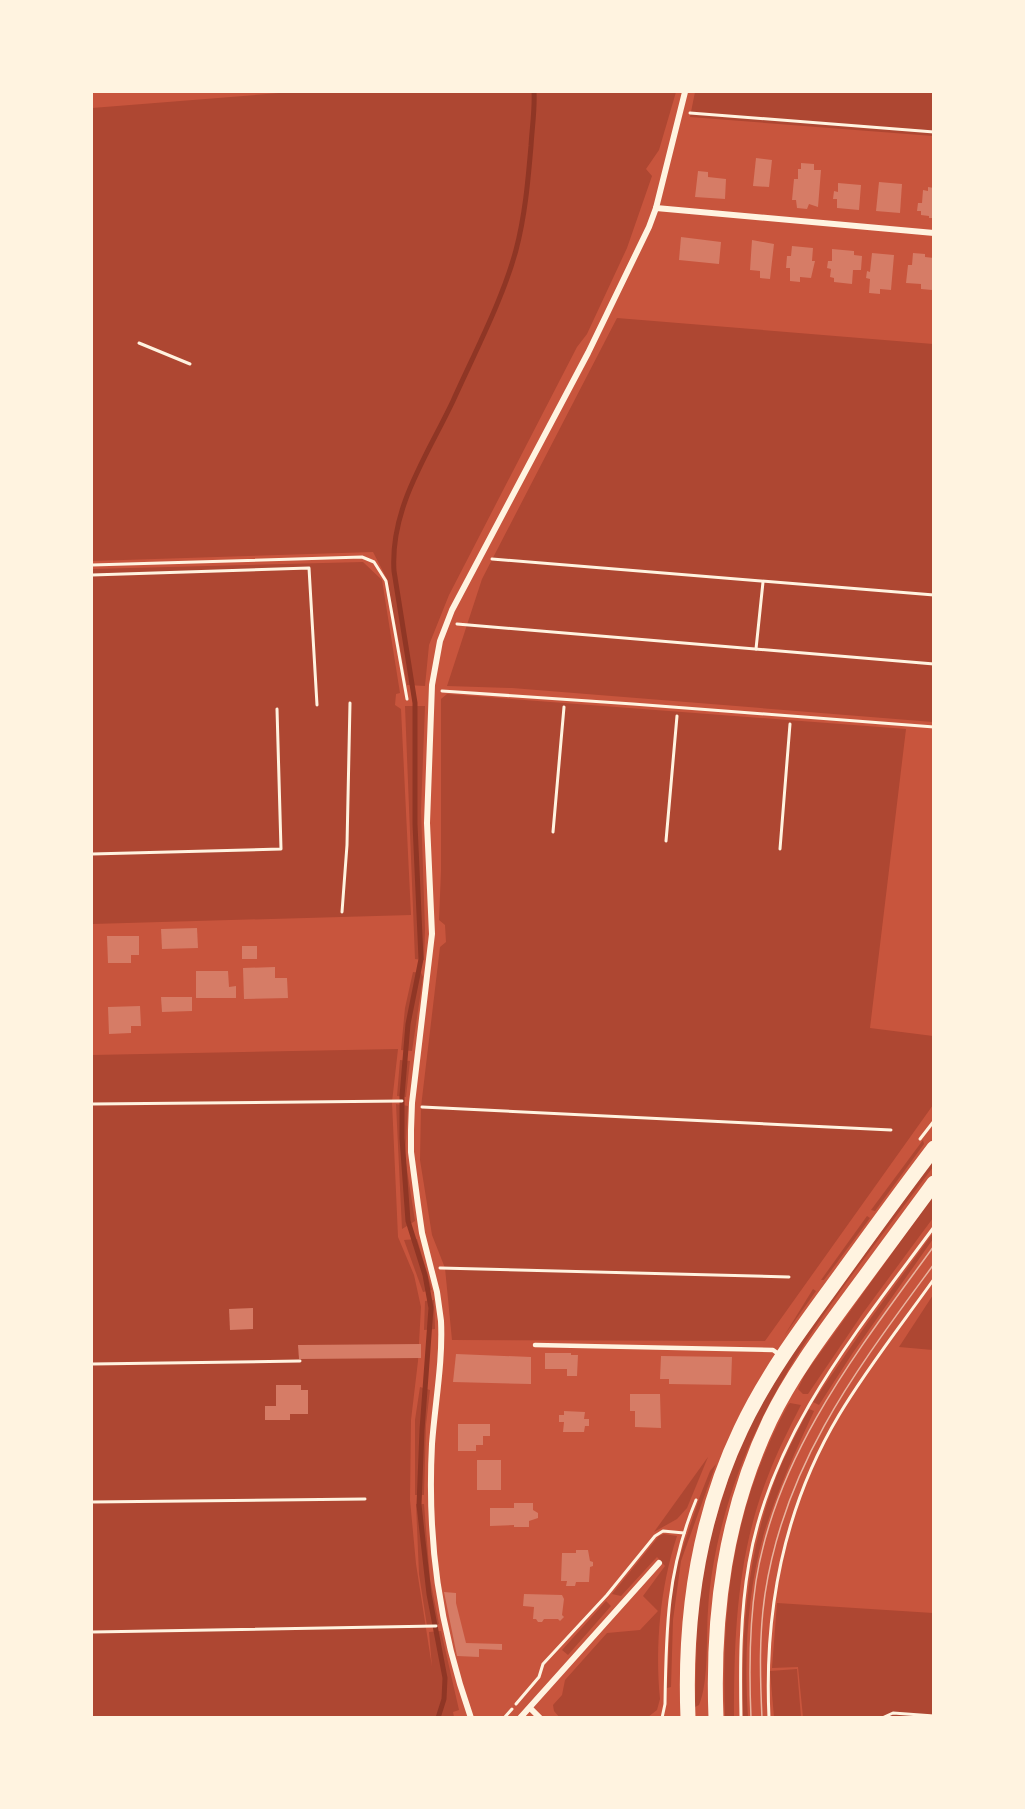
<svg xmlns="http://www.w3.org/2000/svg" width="1025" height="1809" font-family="'Times New Roman',serif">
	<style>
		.green { fill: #ae4732 }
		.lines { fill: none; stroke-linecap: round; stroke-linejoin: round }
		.stream { stroke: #8f3625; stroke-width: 5 }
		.building { fill: #d67c66 }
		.path { stroke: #fff3e0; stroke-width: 3 }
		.service { stroke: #fff3e0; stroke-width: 4.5 }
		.minor { stroke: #fff3e0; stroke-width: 6 }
		.primary { stroke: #fff3e0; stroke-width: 15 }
		.tram { stroke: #e9b49f; stroke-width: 1.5 }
	</style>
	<rect width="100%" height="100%" fill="#c8553d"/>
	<g class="green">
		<path d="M292,92H676L659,150L646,169L652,176L627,248L587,334L577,347L449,595L429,645L425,686L407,685L387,579L373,552L92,561V108Z"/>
		<path d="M695,92H933V136L690,117Z"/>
		<path d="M617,318L933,344V722L512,688L447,686L482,579Z"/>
		<path d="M363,562L382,580L400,693L396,694L395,705L401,709L411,915L92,924V569Z"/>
		<path d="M447,694L906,729L870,1028L933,1036V1105L765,1341L452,1340L445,1268L432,1235L420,1160L421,1107L440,947L446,942L445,925L439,920L441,871V699Z"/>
		<path d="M405,706H425L421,810L425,929L424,960L415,959Z"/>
		<path d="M413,972L421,973L423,977L412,1051L401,1050L405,1008Z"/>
		<path d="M398,1049L392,1102L398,1237L414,1275L421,1307L418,1361L411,1420L410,1500L416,1564L432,1667L429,1632L441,1631L459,1710L453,1712L454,1717H92V1055Z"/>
		<path d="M400,1060L410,1061L406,1097L397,1096Z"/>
		<path d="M396,1104L408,1106L405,1157L415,1221L402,1229Z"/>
		<path d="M923,1140L924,1144L875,1211L871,1210Z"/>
		<path d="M933,1160V1167C854,1274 765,1377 727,1507C717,1540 710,1576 708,1610C706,1637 709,1682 699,1705L695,1707L697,1626L703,1571L712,1531L731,1470L757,1412L786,1363Z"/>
		<path d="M933,1196V1218L863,1313L808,1394H803L798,1389L805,1374Z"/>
		<path d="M867,1216L870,1218L824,1280H821Z"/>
		<path d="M933,1233V1239L852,1354L819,1405L813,1402L868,1322Z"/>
		<path d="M417,1239L432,1290L423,1292L404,1240Z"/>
		<path d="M813,1289L816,1291L784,1336Z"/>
		<path d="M933,1295V1350L899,1347Z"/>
		<path d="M434,1300L435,1329L424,1330L425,1301Z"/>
		<path d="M420,1387L430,1390L426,1425L424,1495H415V1420Z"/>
		<path d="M790,1403L801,1405C789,1429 777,1452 768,1476C737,1554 734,1635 734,1717L725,1718C721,1604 733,1506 788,1405Z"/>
		<path d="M809,1409L814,1411C796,1450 778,1489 765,1530C747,1591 744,1655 748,1717L743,1718C741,1637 746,1559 774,1483C783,1458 797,1433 809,1409Z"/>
		<path d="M708,1457L687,1508L677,1519L654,1532Z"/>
		<path d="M716,1464L681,1561L673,1620L671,1687L667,1688L671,1601L676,1568L700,1496L710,1471Z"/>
		<path d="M416,1504H424L430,1579L439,1624L427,1626L419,1574Z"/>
		<path d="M664,1534L677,1536C660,1588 655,1645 660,1699L657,1710L648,1717L560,1718L554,1711L553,1705L562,1695L565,1680L607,1633L640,1630L658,1611L643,1596L665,1566L657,1557L621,1596L612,1594L659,1536Z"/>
		<path d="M606,1601L611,1606L568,1655L562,1650Z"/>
		<path d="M777,1603L933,1613V1717H803L798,1667L772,1668Z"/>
		<path d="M797,1669L801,1717H774L770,1671Z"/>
	</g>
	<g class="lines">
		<path class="stream" d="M438,1718L444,1699L445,1678L429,1594L419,1505L422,1430L431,1308L425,1275L408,1221L402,1138V1096L408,1024L421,959L415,824V703L394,571C390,508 427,456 453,401C474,354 503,299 516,250C525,216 528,181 531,146C532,128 535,109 534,92"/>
	</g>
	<g class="building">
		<path d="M756,158L772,160L769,187L753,186Z"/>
		<path d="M801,163L814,164V170H821L818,207L809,204L807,209L797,208L796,200H792L794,179H798V169H801Z"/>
		<path d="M698,171L708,172V177L726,179L725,199L695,197Z"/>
		<path d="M879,182L902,184L900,213L876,211Z"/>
		<path d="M838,183L861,185L859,210L837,208V199H833L834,191L838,192Z"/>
		<path d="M928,187L934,188V218H929V216L921,215V211H917L918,203H922L923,190L928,191Z"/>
		<path d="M681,237L721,242L719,264L679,260Z"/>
		<path d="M752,240L774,244L770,279L760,278V271L750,270Z"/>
		<path d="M792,246L813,248L812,261H815L811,278L800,277V282L790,281V268H786L787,256H791Z"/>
		<path d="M832,249L854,251V255L862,256L861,270H853L852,284L834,282V278L830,277L831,269L827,268L828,261H832Z"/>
		<path d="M872,253L894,255L891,290L880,289V294L869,293L870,279L866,278L867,271L870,272Z"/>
		<path d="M913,253L925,254V257L934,258L932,290L921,289V284L906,283L908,265H912Z"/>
		<path d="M197,928L198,948L162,949L161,929Z"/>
		<path d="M107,936H139V955H131V963H108Z"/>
		<rect x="242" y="946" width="15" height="13"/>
		<path d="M275,967V978H287L288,998L244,999L243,968Z"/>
		<path d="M196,971H228L229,987L236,986V998H196Z"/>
		<path d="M161,997H192V1011L162,1012Z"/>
		<path d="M140,1006L141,1026H131V1033L109,1034L108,1007Z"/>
		<path d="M253,1308V1329L230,1330L229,1309Z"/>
		<path d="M421,1344V1358L299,1359L298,1345Z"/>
		<path d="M545,1353H571V1355H578L577,1376H567V1369H545Z"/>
		<path d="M456,1354L531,1357V1384L453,1382Z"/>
		<path d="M661,1356L732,1357L731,1385L669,1384V1379H660Z"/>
		<path d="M276,1385H301V1390H308V1414H290V1420H265V1406H276Z"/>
		<path d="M630,1394H660L661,1428L635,1427V1411H630Z"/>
		<path d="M564,1411L585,1412L584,1419H589V1426H585L584,1432H563L564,1422H559V1415H564Z"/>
		<path d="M458,1424H490V1436H483V1445H476V1451H458Z"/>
		<rect x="477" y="1460" width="24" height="30"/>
		<path d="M514,1503H533V1510L538,1513V1518L529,1521V1527H514V1525L490,1526V1508H514Z"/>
		<path d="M576,1550H588L590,1561L593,1562V1566L590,1567L589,1582H576L575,1586H566L567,1581H561L562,1553H576Z"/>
		<path d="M444,1592L456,1593V1603L466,1643L502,1644V1650L479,1649V1657L457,1656Z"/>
		<path d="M524,1594L562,1595L564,1599L562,1615L564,1617L560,1621L558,1619H544L542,1622H538L536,1619H533L534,1607L523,1606Z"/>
	</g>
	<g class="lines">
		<g class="path">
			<path d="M690,113L934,132"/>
			<path d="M139,343L190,364"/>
			<path d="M492,559L934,595"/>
			<path d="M92,565L362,557L374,562L386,581L407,699"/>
			<path d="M92,575L309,568L317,705"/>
			<path d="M457,624L934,664"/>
			<path d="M756,649L763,582"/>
			<path d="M442,691L633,704L934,727"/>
			<path d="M553,832L564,707"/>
			<path d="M666,841L677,716"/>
			<path d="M780,849L790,724"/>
			<path d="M92,854L281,849L277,709"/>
			<path d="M342,912L347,845L350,703"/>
			<path d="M92,1104L402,1101"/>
			<path d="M422,1107L891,1130"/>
			<path d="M920,1139L934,1121"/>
			<path d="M440,1268L789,1277"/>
			<path d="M92,1364L300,1361"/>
			<path d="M92,1502L365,1499"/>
			<path d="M92,1632L436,1626"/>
			<path d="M516,1704L539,1677L543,1664L607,1595L655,1536L663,1531L684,1533"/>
			<path d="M504,1718L512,1709"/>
			<path d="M662,1718L665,1704C666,1629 667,1570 696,1500"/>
			<path d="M741,1718C740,1666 740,1614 749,1563C771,1433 858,1330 934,1227"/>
			<path d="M769,1718C764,1611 784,1507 839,1415C867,1368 902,1324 934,1279"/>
			<path d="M882,1718L893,1713L934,1716"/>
		</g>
		<path class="service" d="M535,1345L773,1350L780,1355"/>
		<g class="minor">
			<path d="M656,208L934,233"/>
			<path d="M530,1708L540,1718"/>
			<path d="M471,1718C439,1627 427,1540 432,1444C435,1403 443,1362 441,1321L437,1292L422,1233L418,1205L411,1152V1130L412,1103L432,934L427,823L432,685L440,641L452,610L588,353L649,227L656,208L685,92"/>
			<path d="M520,1718L659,1563"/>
		</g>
		<g class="primary">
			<path d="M688,1718C684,1619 698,1519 741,1429C765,1378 798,1333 831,1288C865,1241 899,1194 934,1148"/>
			<path d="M716,1718C712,1614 725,1514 770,1420C791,1377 819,1339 847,1301C876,1262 905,1222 934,1183"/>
		</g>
		<g class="tram">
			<path d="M751,1718C749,1672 749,1627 756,1581C777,1451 859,1349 934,1246"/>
			<path d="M762,1718C760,1676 759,1635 765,1594C785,1462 857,1369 934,1264"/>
		</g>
	</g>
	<rect width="1025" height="1809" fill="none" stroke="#fff3e0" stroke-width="186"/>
</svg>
